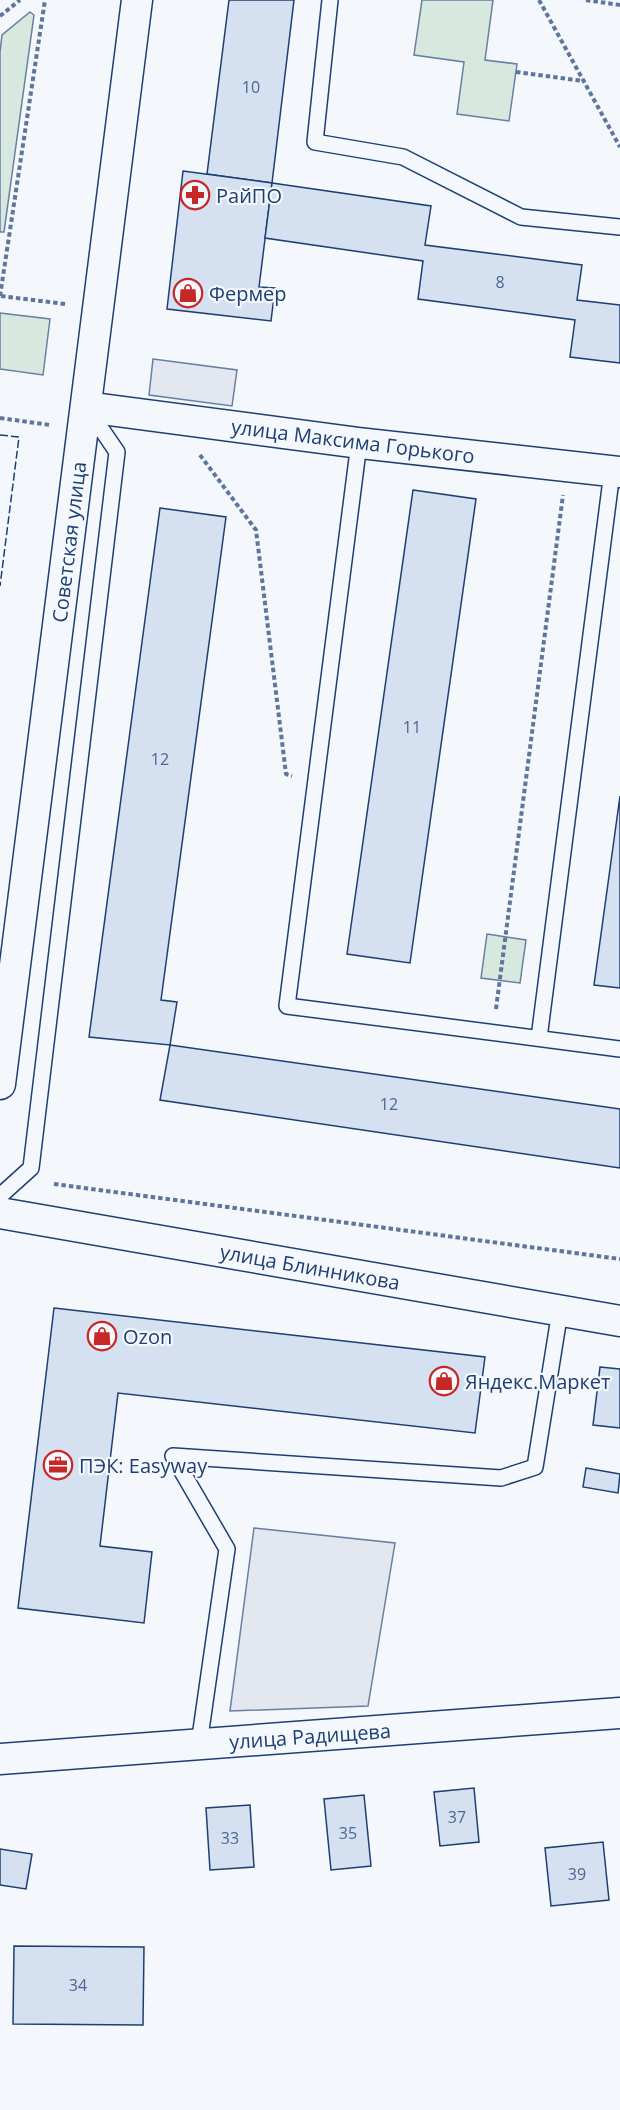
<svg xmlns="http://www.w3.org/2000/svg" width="620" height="2110" font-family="'Open Sans',sans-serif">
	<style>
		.green { fill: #d7e8df; stroke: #687fa3; stroke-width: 1.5 }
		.parking { fill: #e3e8f0; stroke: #687fa3; stroke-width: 1.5 }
		.building { fill: #d5e0f0; stroke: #1d3f73; stroke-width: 1.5 }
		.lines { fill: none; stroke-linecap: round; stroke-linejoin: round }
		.service-casing { stroke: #1d3f73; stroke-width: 18 }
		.minor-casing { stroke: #1d3f73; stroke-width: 33 }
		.path { stroke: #5e769c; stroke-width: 4; stroke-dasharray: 4.5 3; stroke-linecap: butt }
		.service { stroke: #f4f7fb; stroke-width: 15 }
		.minor { stroke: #f4f7fb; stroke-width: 30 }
		.fence { stroke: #1d3f73; stroke-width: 1.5; stroke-dasharray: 8 3; stroke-linecap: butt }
		.labels { text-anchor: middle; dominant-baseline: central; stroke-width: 4.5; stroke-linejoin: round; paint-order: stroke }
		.number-label { font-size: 16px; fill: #4b6792 }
		.poi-label { font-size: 20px; fill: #1d3f73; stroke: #f4f7fb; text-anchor: start }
		.street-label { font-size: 20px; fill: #1d3f73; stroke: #f4f7fb }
	</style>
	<rect width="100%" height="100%" fill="#f4f7fb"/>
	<g class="green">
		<path d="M422,0H493L485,60L517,64L509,121L457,114L464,62L414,55Z"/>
		<path d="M30,12L34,15L4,232H0V52L2,35Z"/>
		<path d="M0,313L50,319L43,375L0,369Z"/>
		<path d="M487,934L526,940L520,983L481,978Z"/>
	</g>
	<g class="parking">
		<path d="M153,359L237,370L232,406L149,395Z"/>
		<path d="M254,1528L395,1543L368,1706L230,1711Z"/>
	</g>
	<g class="building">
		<path d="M229,0H294L272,183L207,174Z"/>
		<path d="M183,171L272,183L259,287L275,288L271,321L167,309Z"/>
		<path d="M272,183L431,206L425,245L582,265L577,300L620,305V363L570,357L575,320L418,299L423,261L265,238Z"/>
		<path d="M413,490L476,499L410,963L347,954Z"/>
		<path d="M160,508L226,517L161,1000L177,1002L170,1045L89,1037Z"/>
		<path d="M620,796V988L594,985Z"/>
		<path d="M170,1045L620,1109V1168L160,1100Z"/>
		<path d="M54,1308L485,1357L475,1433L118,1393L100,1546L152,1552L144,1623L18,1608Z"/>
		<path d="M600,1367L620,1369V1428L593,1425Z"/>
		<path d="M586,1468L620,1474L618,1493L583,1487Z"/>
		<path d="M474,1788L479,1842L440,1846L434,1792Z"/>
		<path d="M364,1795L371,1866L331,1870L324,1799Z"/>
		<path d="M250,1805L254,1867L210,1870L206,1808Z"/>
		<path d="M603,1842L609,1900L551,1906L545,1848Z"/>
		<path d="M0,1849L32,1854L26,1889L0,1885Z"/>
		<path d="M14,1946L144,1947L143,2025L13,2024Z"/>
	</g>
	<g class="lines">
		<g class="service-casing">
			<g id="service">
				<path d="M330,0L315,142L403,157L521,217L620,227"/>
				<path d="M359,443L287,1006L620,1049"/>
				<path d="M539,1038L612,472"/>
				<path d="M0,1196L31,1168L117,452L87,408"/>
				<path d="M199,1744L227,1549L173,1456L501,1478L535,1467L560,1311"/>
			</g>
		</g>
		<g class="minor-casing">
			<g id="minor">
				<path d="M86,407L359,443L620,472"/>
				<path d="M0,1084L137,0"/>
				<path d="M0,1213L620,1321"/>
				<path d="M0,1759L620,1713"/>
			</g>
		</g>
		<g class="path">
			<path d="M539,0L620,147"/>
			<path d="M586,0L620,5"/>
			<path d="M0,16L20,0"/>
			<path d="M516,72L583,81"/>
			<path d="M0,296L45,0"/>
			<path d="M1,296L65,304"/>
			<path d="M0,418L50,425"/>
			<path d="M200,455L256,530L286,774L292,776"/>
			<path d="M496,1009L563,495"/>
			<path d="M54,1184L620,1259"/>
		</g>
		<use href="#service" class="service"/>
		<use href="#minor" class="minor"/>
		<path class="fence" d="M0,435L19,437L0,586"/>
	</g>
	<defs>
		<g id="pharmacy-ring" transform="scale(1.5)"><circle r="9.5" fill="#f4f7fb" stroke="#c62828" stroke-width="1.5"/><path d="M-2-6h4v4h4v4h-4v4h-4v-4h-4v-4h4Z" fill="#c62828"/></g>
		<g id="shop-ring" transform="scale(1.5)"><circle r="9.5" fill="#f4f7fb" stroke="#c62828" stroke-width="1.5"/><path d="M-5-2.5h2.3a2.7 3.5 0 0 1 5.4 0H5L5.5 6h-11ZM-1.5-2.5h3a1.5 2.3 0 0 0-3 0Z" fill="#c62828"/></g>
		<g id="office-ring" transform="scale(1.5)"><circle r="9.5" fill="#f4f7fb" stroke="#c62828" stroke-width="1.5"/><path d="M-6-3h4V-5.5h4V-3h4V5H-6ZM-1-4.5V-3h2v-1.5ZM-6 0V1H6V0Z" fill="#c62828"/></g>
	</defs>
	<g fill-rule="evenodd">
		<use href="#pharmacy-ring" x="195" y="195"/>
		<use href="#shop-ring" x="188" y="293"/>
		<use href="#shop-ring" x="102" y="1336"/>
		<use href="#shop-ring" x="444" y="1381"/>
		<use href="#office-ring" x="58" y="1465"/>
	</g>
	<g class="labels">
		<g class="number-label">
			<text x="251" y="87">10</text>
			<text x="500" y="282">8</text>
			<text x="412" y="727">11</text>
			<text x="160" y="759">12</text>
			<text x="389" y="1104">12</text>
			<text x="457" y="1817">37</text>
			<text x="348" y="1833">35</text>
			<text x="230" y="1838">33</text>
			<text x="577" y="1874">39</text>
			<text x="78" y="1985">34</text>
		</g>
		<g class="poi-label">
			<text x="216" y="195">РайПО</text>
			<text x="209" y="293">Фермер</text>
			<text x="123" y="1336">Ozon</text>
			<text x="465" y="1381">Яндекс.Маркет</text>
			<text x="79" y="1465">ПЭК: Easyway</text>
		</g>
		<g class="street-label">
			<text transform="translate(353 441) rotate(7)">улица Максима Горького</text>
			<text transform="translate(69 542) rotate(-83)">Советская улица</text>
			<text transform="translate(310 1267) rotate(10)">улица Блинникова</text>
			<text transform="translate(310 1736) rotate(-4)">улица Радищева</text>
		</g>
	</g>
</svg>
